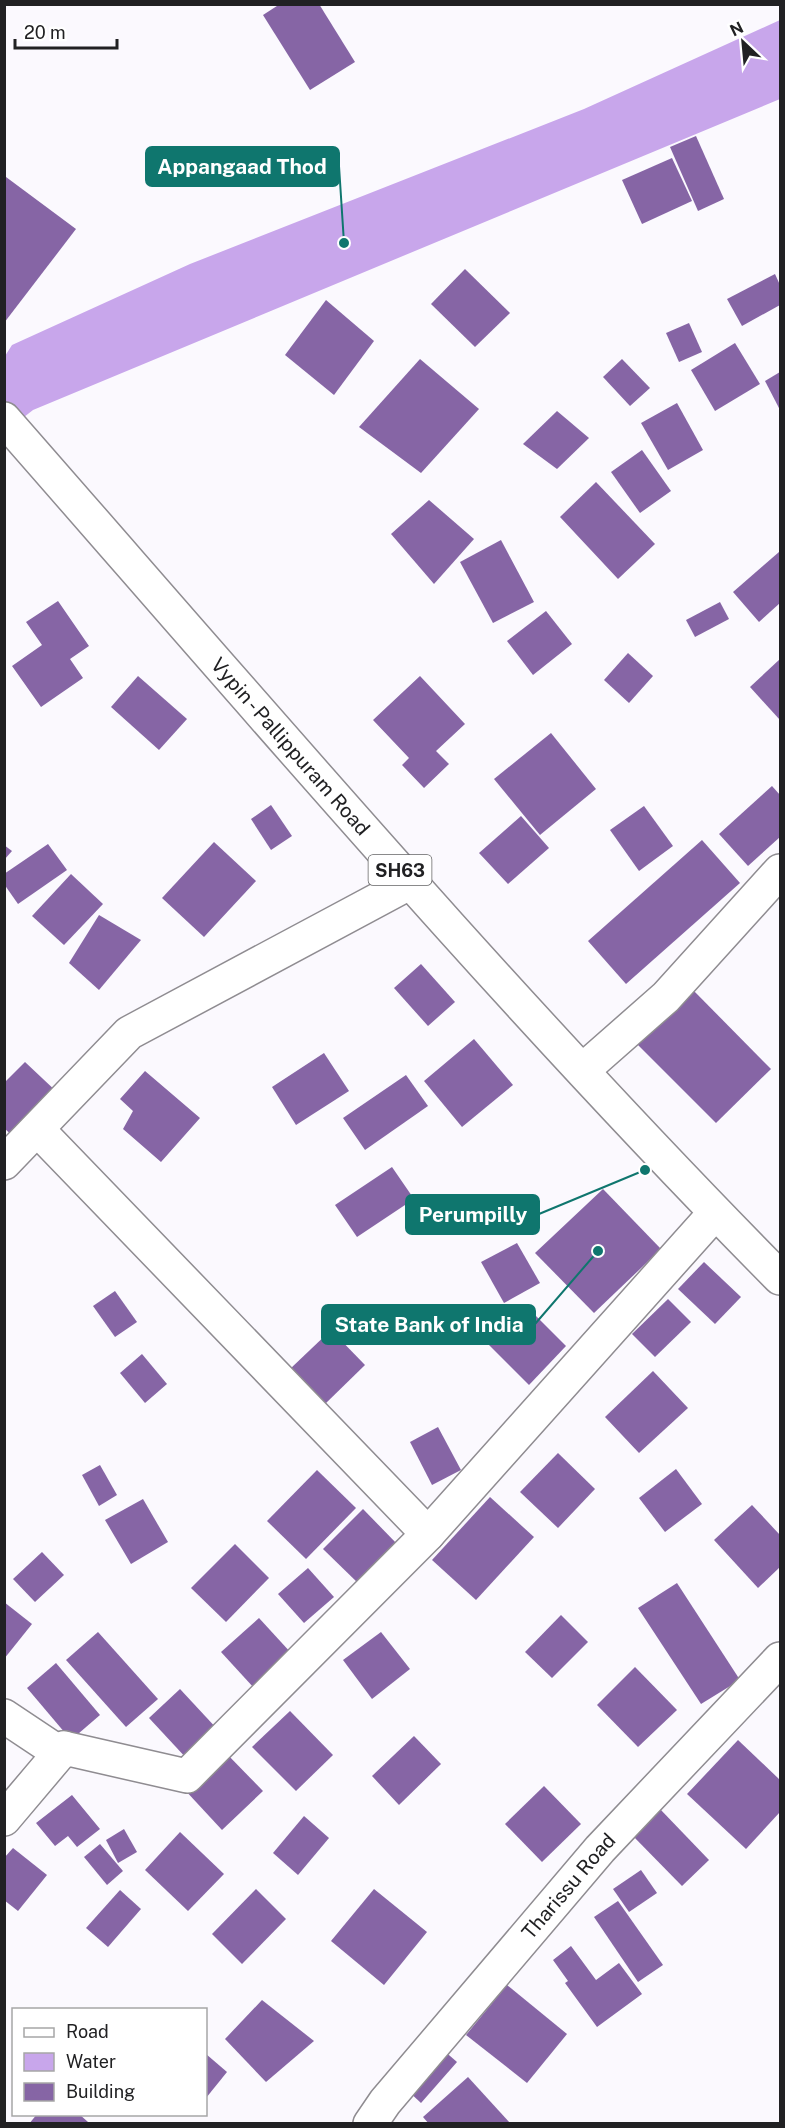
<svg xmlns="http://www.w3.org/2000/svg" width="785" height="2128" font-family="'Public Sans',sans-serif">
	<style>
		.water { fill: #c8a6eb }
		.building { fill: #8665a5 }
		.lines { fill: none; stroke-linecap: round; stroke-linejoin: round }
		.minor-casing { stroke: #8f8c91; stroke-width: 36 }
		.primary-casing { stroke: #8f8c91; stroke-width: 36 }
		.minor { stroke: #fff; stroke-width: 33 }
		.primary { stroke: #fff; stroke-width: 33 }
		.labels { text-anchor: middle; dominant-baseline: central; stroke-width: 5; stroke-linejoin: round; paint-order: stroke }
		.shield { fill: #fff; stroke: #646465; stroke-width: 1.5 }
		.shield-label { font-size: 18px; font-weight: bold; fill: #212123 }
		.street-label { font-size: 20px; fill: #212123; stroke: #fff }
		.leader { fill: none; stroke: #0f766e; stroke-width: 2 }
		.callout-dot { fill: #0f766e; stroke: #fff; stroke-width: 2 }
		.callout { fill: #0f766e; stroke: #0f766e; stroke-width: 2 }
		.callout-label { font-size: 21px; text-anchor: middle; font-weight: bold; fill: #fff }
	</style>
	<rect width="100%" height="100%" fill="#fbf9fe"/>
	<path class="water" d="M780,20V99L33,410L5,432V356L12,345L190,264L584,109Z"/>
	<g class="building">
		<path d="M280,4H319L355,62L310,90L263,15Z"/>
		<path d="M696,136L724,199L698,211L670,147Z"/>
		<path d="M672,158L692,201L642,224L622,180Z"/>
		<path d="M6,177L76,229L4,323V178Z"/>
		<path d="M465,269L510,313L475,347L431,304Z"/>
		<path d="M775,274L780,285V305L742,326L727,299Z"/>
		<path d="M326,300L374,341L334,395L285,355Z"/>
		<path d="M689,323L702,352L679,362L666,333Z"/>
		<path d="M735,343L760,384L715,411L691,370Z"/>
		<path d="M420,359L479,409L421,473L359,427Z"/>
		<path d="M622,359L650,388L630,406L603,377Z"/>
		<path d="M780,372V410L765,381Z"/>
		<path d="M677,403L703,450L668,470L641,423Z"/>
		<path d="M557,411L589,438L557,469L523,444Z"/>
		<path d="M642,450L671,491L640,513L611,472Z"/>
		<path d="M596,482L655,544L618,579L560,517Z"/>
		<path d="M429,500L474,539L434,584L391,534Z"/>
		<path d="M501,540L534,602L493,623L460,562Z"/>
		<path d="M779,552L780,603L759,622L733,592Z"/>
		<path d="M58,601L89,646L70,659L83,678L41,707L12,666L42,645L26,622Z"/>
		<path d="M720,602L729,619L695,637L686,620Z"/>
		<path d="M546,611L572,644L533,675L507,641Z"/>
		<path d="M628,653L653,676L629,703L604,680Z"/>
		<path d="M780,659V720L750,687Z"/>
		<path d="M138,676L187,719L159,750L111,707Z"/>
		<path d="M420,676L465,724L436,751L449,764L424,788L402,765L409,758L373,720Z"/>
		<path d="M551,733L596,789L540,835L494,779Z"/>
		<path d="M772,786L780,795V837L748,866L719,834Z"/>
		<path d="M271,805L292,836L271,850L251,819Z"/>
		<path d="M644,806L673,846L639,871L610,830Z"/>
		<path d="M521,816L549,848L508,884L479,853Z"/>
		<path d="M702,840L740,883L626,984L588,941Z"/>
		<path d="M214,842L256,881L204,937L162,898Z"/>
		<path d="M48,844L67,870L18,904L4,884V874Z"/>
		<path d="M4,845L12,851L4,860Z"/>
		<path d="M71,874L103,904L64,945L32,916Z"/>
		<path d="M99,915L141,940L99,990L69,963Z"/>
		<path d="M421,964L455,1002L428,1026L394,988Z"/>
		<path d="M692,989L771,1069L716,1123L636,1043Z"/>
		<path d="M474,1039L513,1085L462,1127L424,1081Z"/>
		<path d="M324,1053L349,1091L296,1125L272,1087Z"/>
		<path d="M25,1062L59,1094L16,1139L4,1128V1083Z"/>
		<path d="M145,1071L200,1118L161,1162L123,1129L133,1111L120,1099Z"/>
		<path d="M406,1075L428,1106L365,1150L343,1118Z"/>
		<path d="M392,1167L414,1199L357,1237L335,1205Z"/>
		<path d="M603,1189L661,1249L594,1313L535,1253Z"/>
		<path d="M517,1243L540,1283L504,1303L481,1262Z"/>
		<path d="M704,1262L741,1297L715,1324L678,1289Z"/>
		<path d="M115,1291L137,1322L115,1337L93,1306Z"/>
		<path d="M668,1299L691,1322L655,1357L632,1334Z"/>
		<path d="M525,1305L566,1346L529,1385L487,1343Z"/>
		<path d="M331,1330L365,1365L324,1405L290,1369Z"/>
		<path d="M142,1354L167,1384L145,1403L120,1373Z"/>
		<path d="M653,1371L688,1408L639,1453L605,1417Z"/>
		<path d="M438,1427L461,1470L432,1485L410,1442Z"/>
		<path d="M558,1453L595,1489L558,1528L520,1492Z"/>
		<path d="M100,1465L117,1495L99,1506L82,1475Z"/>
		<path d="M676,1469L702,1504L665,1532L639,1498Z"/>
		<path d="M317,1470L356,1508L306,1559L267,1521Z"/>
		<path d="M490,1497L534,1537L476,1600L432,1560Z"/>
		<path d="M143,1499L168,1542L131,1564L105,1520Z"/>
		<path d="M752,1505L780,1535V1567L758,1588L714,1540Z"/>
		<path d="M363,1509L399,1546L360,1585L323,1549Z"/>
		<path d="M235,1544L269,1578L226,1622L191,1588Z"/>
		<path d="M42,1552L64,1575L35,1602L13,1579Z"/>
		<path d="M308,1568L334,1597L304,1623L278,1594Z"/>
		<path d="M677,1583L740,1680L701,1704L638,1608Z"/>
		<path d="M4,1602L32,1624L4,1659Z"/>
		<path d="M561,1615L588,1642L552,1678L525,1652Z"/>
		<path d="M259,1618L292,1654L254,1688L221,1652Z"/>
		<path d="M98,1632L158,1699L126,1727L66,1660Z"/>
		<path d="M381,1632L410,1669L372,1699L343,1660Z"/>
		<path d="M56,1663L100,1715L71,1740L27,1688Z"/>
		<path d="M635,1667L677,1710L638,1747L597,1705Z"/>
		<path d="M180,1689L219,1731L188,1760L149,1718Z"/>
		<path d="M290,1711L333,1755L296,1791L252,1747Z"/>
		<path d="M414,1736L441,1764L399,1805L372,1776Z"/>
		<path d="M738,1740L780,1780V1812L746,1849L687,1794Z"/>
		<path d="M224,1751L263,1791L222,1830L184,1789Z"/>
		<path d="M544,1786L581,1824L542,1862L505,1824Z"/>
		<path d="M72,1795L100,1829L77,1847L68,1836L55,1846L36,1823Z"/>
		<path d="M660,1809L709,1860L682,1886L632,1835Z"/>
		<path d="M304,1816L329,1838L298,1875L273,1853Z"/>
		<path d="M124,1829L137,1852L118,1863L106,1840Z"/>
		<path d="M180,1832L224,1874L188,1911L145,1870Z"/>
		<path d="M100,1844L123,1871L107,1885L84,1857Z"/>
		<path d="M13,1848L47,1875L18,1911L4,1900V1858Z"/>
		<path d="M641,1870L657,1893L629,1912L613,1889Z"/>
		<path d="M256,1889L286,1919L242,1964L212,1934Z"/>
		<path d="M374,1889L427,1932L384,1985L331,1941Z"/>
		<path d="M120,1890L141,1909L108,1947L86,1928Z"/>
		<path d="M618,1901L663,1965L638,1982L594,1917Z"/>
		<path d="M571,1946L596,1980L619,1963L642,1994L597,2027L565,1983L568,1981L553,1960Z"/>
		<path d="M507,1985L567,2034L527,2083L466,2035Z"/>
		<path d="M262,2000L314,2041L266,2082L225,2039Z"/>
		<path d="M442,2049L457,2062L421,2103L406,2089Z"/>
		<path d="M206,2054L227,2072L206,2098Z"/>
		<path d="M468,2077L511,2124H429L423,2117Z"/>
		<path d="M37,2114H79L88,2122L86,2124H29Z"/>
	</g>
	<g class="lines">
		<g class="minor-casing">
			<g id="minor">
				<path d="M583,1070L666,997L780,871"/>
				<path d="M37,1129L428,1534"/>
				<path d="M4,1163L129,1033L411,882"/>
				<path d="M4,1716L58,1752L64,1748"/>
				<path d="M4,1819L64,1748L187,1776L428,1534L715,1213"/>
				<path id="s1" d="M370,2124L385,2102L600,1849L780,1659"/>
			</g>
		</g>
		<g class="primary-casing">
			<g id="primary">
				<path id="s2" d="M4,419C259,710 509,1004 780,1278"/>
			</g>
		</g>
		<use href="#minor" class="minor"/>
		<use href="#primary" class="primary"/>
	</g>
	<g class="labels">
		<rect class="shield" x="368.5" y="855" width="63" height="30" rx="4.5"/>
		<g class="shield-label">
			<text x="400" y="870">SH63</text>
		</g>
		<g class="street-label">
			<text stroke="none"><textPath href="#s2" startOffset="435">Vypin - Pallippuram Road</textPath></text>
			<text stroke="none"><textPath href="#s1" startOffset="310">Tharissu Road</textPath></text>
		</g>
	</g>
	<path class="leader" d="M344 243L339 166M645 1170L539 1214M598 1251L535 1324"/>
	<g class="callout-dot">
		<circle cx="344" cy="243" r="6"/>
		<circle cx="645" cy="1170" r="6"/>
		<circle cx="598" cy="1251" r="6"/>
	</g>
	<g class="callout">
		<rect x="146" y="147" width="193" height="39" rx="6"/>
		<rect x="406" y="1195" width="133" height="39" rx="6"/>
		<rect x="322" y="1305" width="213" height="39" rx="6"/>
	</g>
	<g class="callout-label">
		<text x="242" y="174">Appangaad Thod</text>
		<text x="473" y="1222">Perumpilly</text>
		<text x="429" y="1332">State Bank of India</text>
	</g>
	<rect width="785" height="2128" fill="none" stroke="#212123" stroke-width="12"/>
	<rect x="12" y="2008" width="195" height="108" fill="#ffffff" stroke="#a6a6a7" stroke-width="1.5"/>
	<rect x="24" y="2028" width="30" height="9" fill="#ffffff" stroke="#a6a6a7" stroke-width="1.5"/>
	<text x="66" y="2038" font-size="18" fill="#212123">Road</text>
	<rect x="24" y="2053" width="30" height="18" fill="#c8a6eb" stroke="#a6a6a7" stroke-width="1.5"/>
	<text x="66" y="2068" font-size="18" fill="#212123">Water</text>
	<rect x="24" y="2083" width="30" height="18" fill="#8665a5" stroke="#a6a6a7" stroke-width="1.5"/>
	<text x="66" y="2098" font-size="18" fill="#212123">Building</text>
	<g transform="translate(743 42) rotate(334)" stroke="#ffffff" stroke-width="4.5" paint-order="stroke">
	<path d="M0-4.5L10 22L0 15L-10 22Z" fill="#212123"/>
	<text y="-9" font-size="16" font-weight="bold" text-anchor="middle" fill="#212123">N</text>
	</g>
	<path d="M15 39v9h102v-9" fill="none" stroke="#212123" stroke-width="3"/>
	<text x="24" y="39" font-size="18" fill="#212123" stroke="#ffffff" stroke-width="4.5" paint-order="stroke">20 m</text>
</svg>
